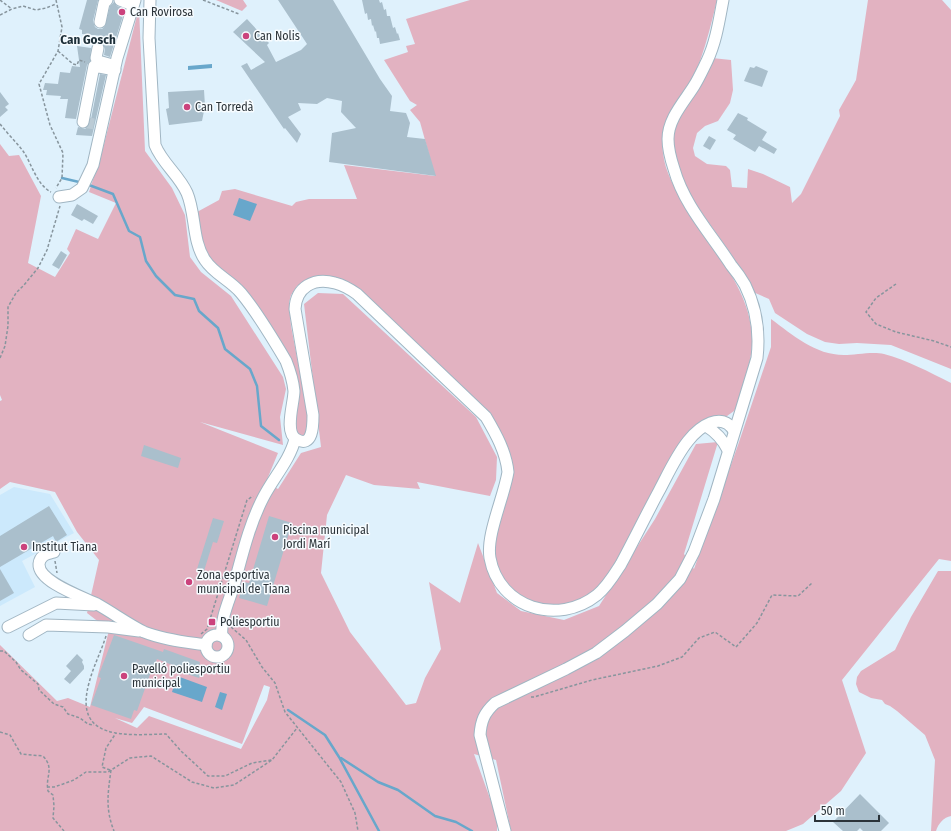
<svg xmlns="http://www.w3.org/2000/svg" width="951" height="831" font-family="'Fira Sans Condensed',sans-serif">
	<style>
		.built { fill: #cce9fc }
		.green { fill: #e2b2c1; fill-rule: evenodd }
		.water { fill: #68a7cb }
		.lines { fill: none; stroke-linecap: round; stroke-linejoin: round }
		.stream { stroke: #68a7cb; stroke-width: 2.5 }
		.building { fill: #aabfcc }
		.minor-tunnel { stroke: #bbcbd5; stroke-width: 11; stroke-dasharray: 11 5.5; stroke-linecap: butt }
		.minor-casing { stroke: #a1b6c3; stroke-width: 13 }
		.path { stroke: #87959d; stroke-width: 1.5; stroke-dasharray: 3 2; stroke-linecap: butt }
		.minor { stroke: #fff; stroke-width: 11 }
		.poi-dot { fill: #cb427c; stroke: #f7fcff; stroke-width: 1.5 }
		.labels { text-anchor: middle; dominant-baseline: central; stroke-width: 3; stroke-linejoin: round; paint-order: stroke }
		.poi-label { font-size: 12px; fill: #2b3339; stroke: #f7fcff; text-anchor: start }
		.neighbourhood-label { font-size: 13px; font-weight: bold; fill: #1d2f39; stroke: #f7fcff }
	</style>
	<rect width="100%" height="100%" fill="#dff1fc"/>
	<path class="built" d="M14,487L50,494L74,533L22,561L35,587L0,606V495Z"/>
	<g class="green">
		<path d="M216,0H243L247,6L242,11Z"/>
		<path d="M470,0H717C712,21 707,41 700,61C693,78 683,94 674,110C671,115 666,122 664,128C663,136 662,145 663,153C665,172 675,189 685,205C711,250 754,290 752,345C751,365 743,385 738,404L734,411L727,416L701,421L693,427L684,437L614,567L598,588L582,599L567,605H540L518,594L500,575L496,562L494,546L509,454L504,440L496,427L366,296L308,280L297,286L291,295L289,303L291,326L310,425L305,436L300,437L294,430L287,359L209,261L200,237L197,212L219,200L222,191L235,189L292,206L296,202L309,199H357L344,165L435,176L420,122L410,110L417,105L410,101L384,60L408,52L406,46L415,44L406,19Z"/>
		<path d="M868,0H942L951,10V369L891,345L857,343L839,344L825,342L807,334L775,313L769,299L753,292L731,254L692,199L678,172L672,142L675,127L712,58L731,60L733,90L730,103L718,121L705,126L697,133L693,148L695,156L707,164L726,166L730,170L732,187L747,188L748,169L763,174L790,187L792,203L801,194L840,116L839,110L856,80Z"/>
		<path d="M139,8L145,151L172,188L185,215L190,257L201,272L231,296L283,377L286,389L280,417L283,445L200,422L278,453L266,482L278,489L301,453L321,447L304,304L318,293L343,294L476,417L497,457L496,480L490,496L417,482L420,489L374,485L346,475L327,515L321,573L350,632L406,705L416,703L425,678L441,649L429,582L460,603L478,543L497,593L521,611L564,620L599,606L655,519L696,444L718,442L684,554L694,569L738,445L771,347V319C793,335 815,355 844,355C855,355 873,351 884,354C907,360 929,372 951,383V561L939,559L842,680L866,753L841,791L803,824L786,831H511L496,760L474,754L497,818V831H0V645L57,701L68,698L90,707L109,630L87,613L99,560L77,532L55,492L10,482L0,489V401L2,400L0,395V144L9,156L19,155L41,196L28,263L55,277L70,253L67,249L76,229L98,239L116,203L89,192L102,152ZM264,685L270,687L267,700L241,749L149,716L137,728L115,718L132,723L144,707L242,744Z"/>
		<path d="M938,571H951V816C944,817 938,824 936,831H931L935,760L925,735L897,711L890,706L885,704L882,700L871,698L859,692L856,684L857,677L861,671L895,650L911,617Z"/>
	</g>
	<g class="water">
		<path d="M212,64V68L188,70V66Z"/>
		<path d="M239,198L257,204L250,221L233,215Z"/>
		<path d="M177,676L207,687L202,702L172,692Z"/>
		<path d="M220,692L227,694L222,710L215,707Z"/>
	</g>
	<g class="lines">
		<g class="stream">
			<path d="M62,178L79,182"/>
			<path d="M89,185L113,194L129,231L140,237L146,261L156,276L175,295L194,299L199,311L218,328L225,349L250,369L257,386L261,426L279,440"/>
			<path d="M288,710L325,735L339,757L379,831"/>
			<path d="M341,758L378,782L398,790L435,816L456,822L472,831"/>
		</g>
	</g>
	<g class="building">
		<path d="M87,0H98L93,21L95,27L98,29H102L105,26L110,6L114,2L117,6L125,9L110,57L104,55L105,49L102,42L103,36L82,34V30L79,29Z"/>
		<path d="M278,0H333L380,79L392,96L390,111L406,113L410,123L407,137L425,139L436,176L329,162L332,133L356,128L341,112L342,101L327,98L317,104L298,103L301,110L288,117L301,134L297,143L285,128L284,129L241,66L247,63L251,70L265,62L233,32L247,19L269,43L267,45L276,62L301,50L307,44Z"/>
		<path d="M362,0H379L380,3L382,2L384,10L386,9L387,16H390L393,28L395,27L397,34L398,33L400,40L380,44L379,38H377L376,31L375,32L373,25L372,26L371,19L368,20L367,13L365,14Z"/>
		<path d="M77,46L91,48L90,61L87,65L76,119L65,118L68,99H60L61,96L46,95L47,90H43L45,83L58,84L60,72L70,73L72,66L80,67Z"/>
		<path d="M756,66L768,71L762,87L744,81L750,67L754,68Z"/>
		<path d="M100,74L106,75L92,136L76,135L78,127L85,129L90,124Z"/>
		<path d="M204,90L205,106L202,121L169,125L166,109L169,108L168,92Z"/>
		<path d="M0,92L9,104L5,107L8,110L0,117Z"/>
		<path d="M738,113L748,118L747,120L767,132L762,140L777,149L774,154L759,146L755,152L733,139L736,135L727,130Z"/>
		<path d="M709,136L716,140L710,150L703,146Z"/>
		<path d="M77,204L98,216L93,224L84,219L82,221L71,215Z"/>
		<path d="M61,251L67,255L59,269L52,265Z"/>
		<path d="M144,445L181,458L178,468L141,456Z"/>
		<path d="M49,506L67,535L56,542L53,536L0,567V536Z"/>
		<path d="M269,516L292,523L267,606L239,598L244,582L249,583Z"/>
		<path d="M213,518L224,521L217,543L213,542L204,571L197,569Z"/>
		<path d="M0,569L14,593L0,601Z"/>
		<path d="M114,635L163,652L164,649L200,662L199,667L203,668L199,678L184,673L185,670L157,659L154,666H153L137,711L134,710L131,719L91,705L101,678L98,677Z"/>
		<path d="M77,654L83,660L82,662L84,666V669L70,684L64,679L71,671L66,666Z"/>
		<path d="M860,794L889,823L881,831H863L860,828L857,831H843L833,822Z"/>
	</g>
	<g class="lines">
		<path class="minor-tunnel" d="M83,122L95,124"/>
		<g class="minor-casing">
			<g id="minor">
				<path d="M120,0L133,5"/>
				<path d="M150,0L149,38L155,145C162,163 179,175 187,193C196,214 192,241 205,260C214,274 230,280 241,293C257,312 273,339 286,361C290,371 293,381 294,391C294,403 284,432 296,439C313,449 313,425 313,415L295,309C296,287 314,277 335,283C343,285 350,289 357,294L486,417C496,434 506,452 508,472C504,497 486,535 490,558C499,608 558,626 597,595C607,587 614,575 621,564C634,540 646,515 659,491C668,474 676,456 688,441C699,427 722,410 734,431"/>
				<path d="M100,22L104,3L107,0"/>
				<path d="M98,48L96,58L98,61L109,64"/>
				<path d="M83,122L94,66L115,70"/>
				<path d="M59,197L72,195L82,188L93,165L117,58L135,0"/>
				<path d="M706,426C716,432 723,440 728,450"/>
				<path d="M54,552C47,554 40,555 39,564C38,582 83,597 97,604C113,613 128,624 144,632C164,640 186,642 206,645"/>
				<path d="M8,627L56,603L94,605"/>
				<path d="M29,635L46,625L108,627L139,631"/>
				<circle cx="217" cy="646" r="11"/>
				<path d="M222,636C220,620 229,601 234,585C242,556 249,525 263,498C273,478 290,460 295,439"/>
				<path d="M505,831L480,735C481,721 484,713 495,703L566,669L596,653L625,631L657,604L680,579L694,552L714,499L757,358C760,332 757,309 745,285C741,278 736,271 731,265C711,234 684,205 674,169C671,160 668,149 668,139C668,119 684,102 694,86C699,78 703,69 707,61C716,42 719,21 723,0"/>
			</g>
		</g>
		<g class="path">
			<path d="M0,0L12,9"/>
			<path d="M56,0L62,27L58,51L39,84L50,125L63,153L62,178L56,188"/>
			<path d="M203,0L239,14"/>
			<path d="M0,15L12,9L23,6L36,10L46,8L56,4"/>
			<path d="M58,51L73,64L77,65L79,60L85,62"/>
			<path d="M0,124C7,133 16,142 23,151C32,164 36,184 51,192"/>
			<path d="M896,284L876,298L866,312L876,324L896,332L934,341L951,347"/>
			<path d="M0,358L5,346L8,326V307L16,293L24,285L38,268L47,250L60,206"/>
			<path d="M55,561L57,573"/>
			<path d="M231,627L246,640L262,667L275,683L285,712L341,782L355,813L358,831"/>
			<path d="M201,634L207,629L247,500L253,496"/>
			<path d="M106,636C101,652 93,667 89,683C73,741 126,735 166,734L181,751L208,776H225L252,763L272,760"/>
			<path d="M0,651H4L16,662L21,670L38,684L39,690L54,704L63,707L68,714L80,718L88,724L94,725"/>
			<path d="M531,697H534L592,680L658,666L682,657L699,638L715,632L736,647L757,623L772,595L798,596L812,583"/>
			<path d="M0,732L10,735L21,754L43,756C55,769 45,776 48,791L53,795L54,806L53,818L64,831"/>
			<path d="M110,770L102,767L106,748L116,733"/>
			<path d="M111,770C108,793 105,808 114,831"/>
			<path d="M47,787H54L63,784L74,780L86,772H108L130,758L151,756L192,782L214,788L234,785L272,760L297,728"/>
		</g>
		<use href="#minor" class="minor"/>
	</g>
	<g class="poi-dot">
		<circle cx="122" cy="12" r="4"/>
		<circle cx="246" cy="36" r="4"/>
		<circle cx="187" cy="107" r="4"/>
		<circle cx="275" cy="537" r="4"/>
		<circle cx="24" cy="547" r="4"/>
		<circle cx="189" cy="582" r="4"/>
		<rect x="208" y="618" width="8" height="8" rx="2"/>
		<circle cx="124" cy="676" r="4"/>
	</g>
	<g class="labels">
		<g class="poi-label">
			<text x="130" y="12">Can Rovirosa</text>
			<text x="254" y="36">Can Nolis</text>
			<text x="195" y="107">Can Torredà</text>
			<text x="283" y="530">Piscina municipal<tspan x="283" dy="14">Jordi Marí</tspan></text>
			<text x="32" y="547">Institut Tiana</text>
			<text x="197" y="575">Zona esportiva<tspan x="197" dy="14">municipal de Tiana</tspan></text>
			<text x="220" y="622">Poliesportiu</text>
			<text x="132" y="669">Pavelló poliesportiu<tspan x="132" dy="14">municipal</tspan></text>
		</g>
		<g class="neighbourhood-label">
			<text x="88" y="39">Can Gosch</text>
		</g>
	</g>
	<path d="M815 815v6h64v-6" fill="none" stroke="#2b3339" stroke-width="2"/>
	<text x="821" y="815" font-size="12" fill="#2b3339" stroke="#f7fcff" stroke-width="3" paint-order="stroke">50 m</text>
</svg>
